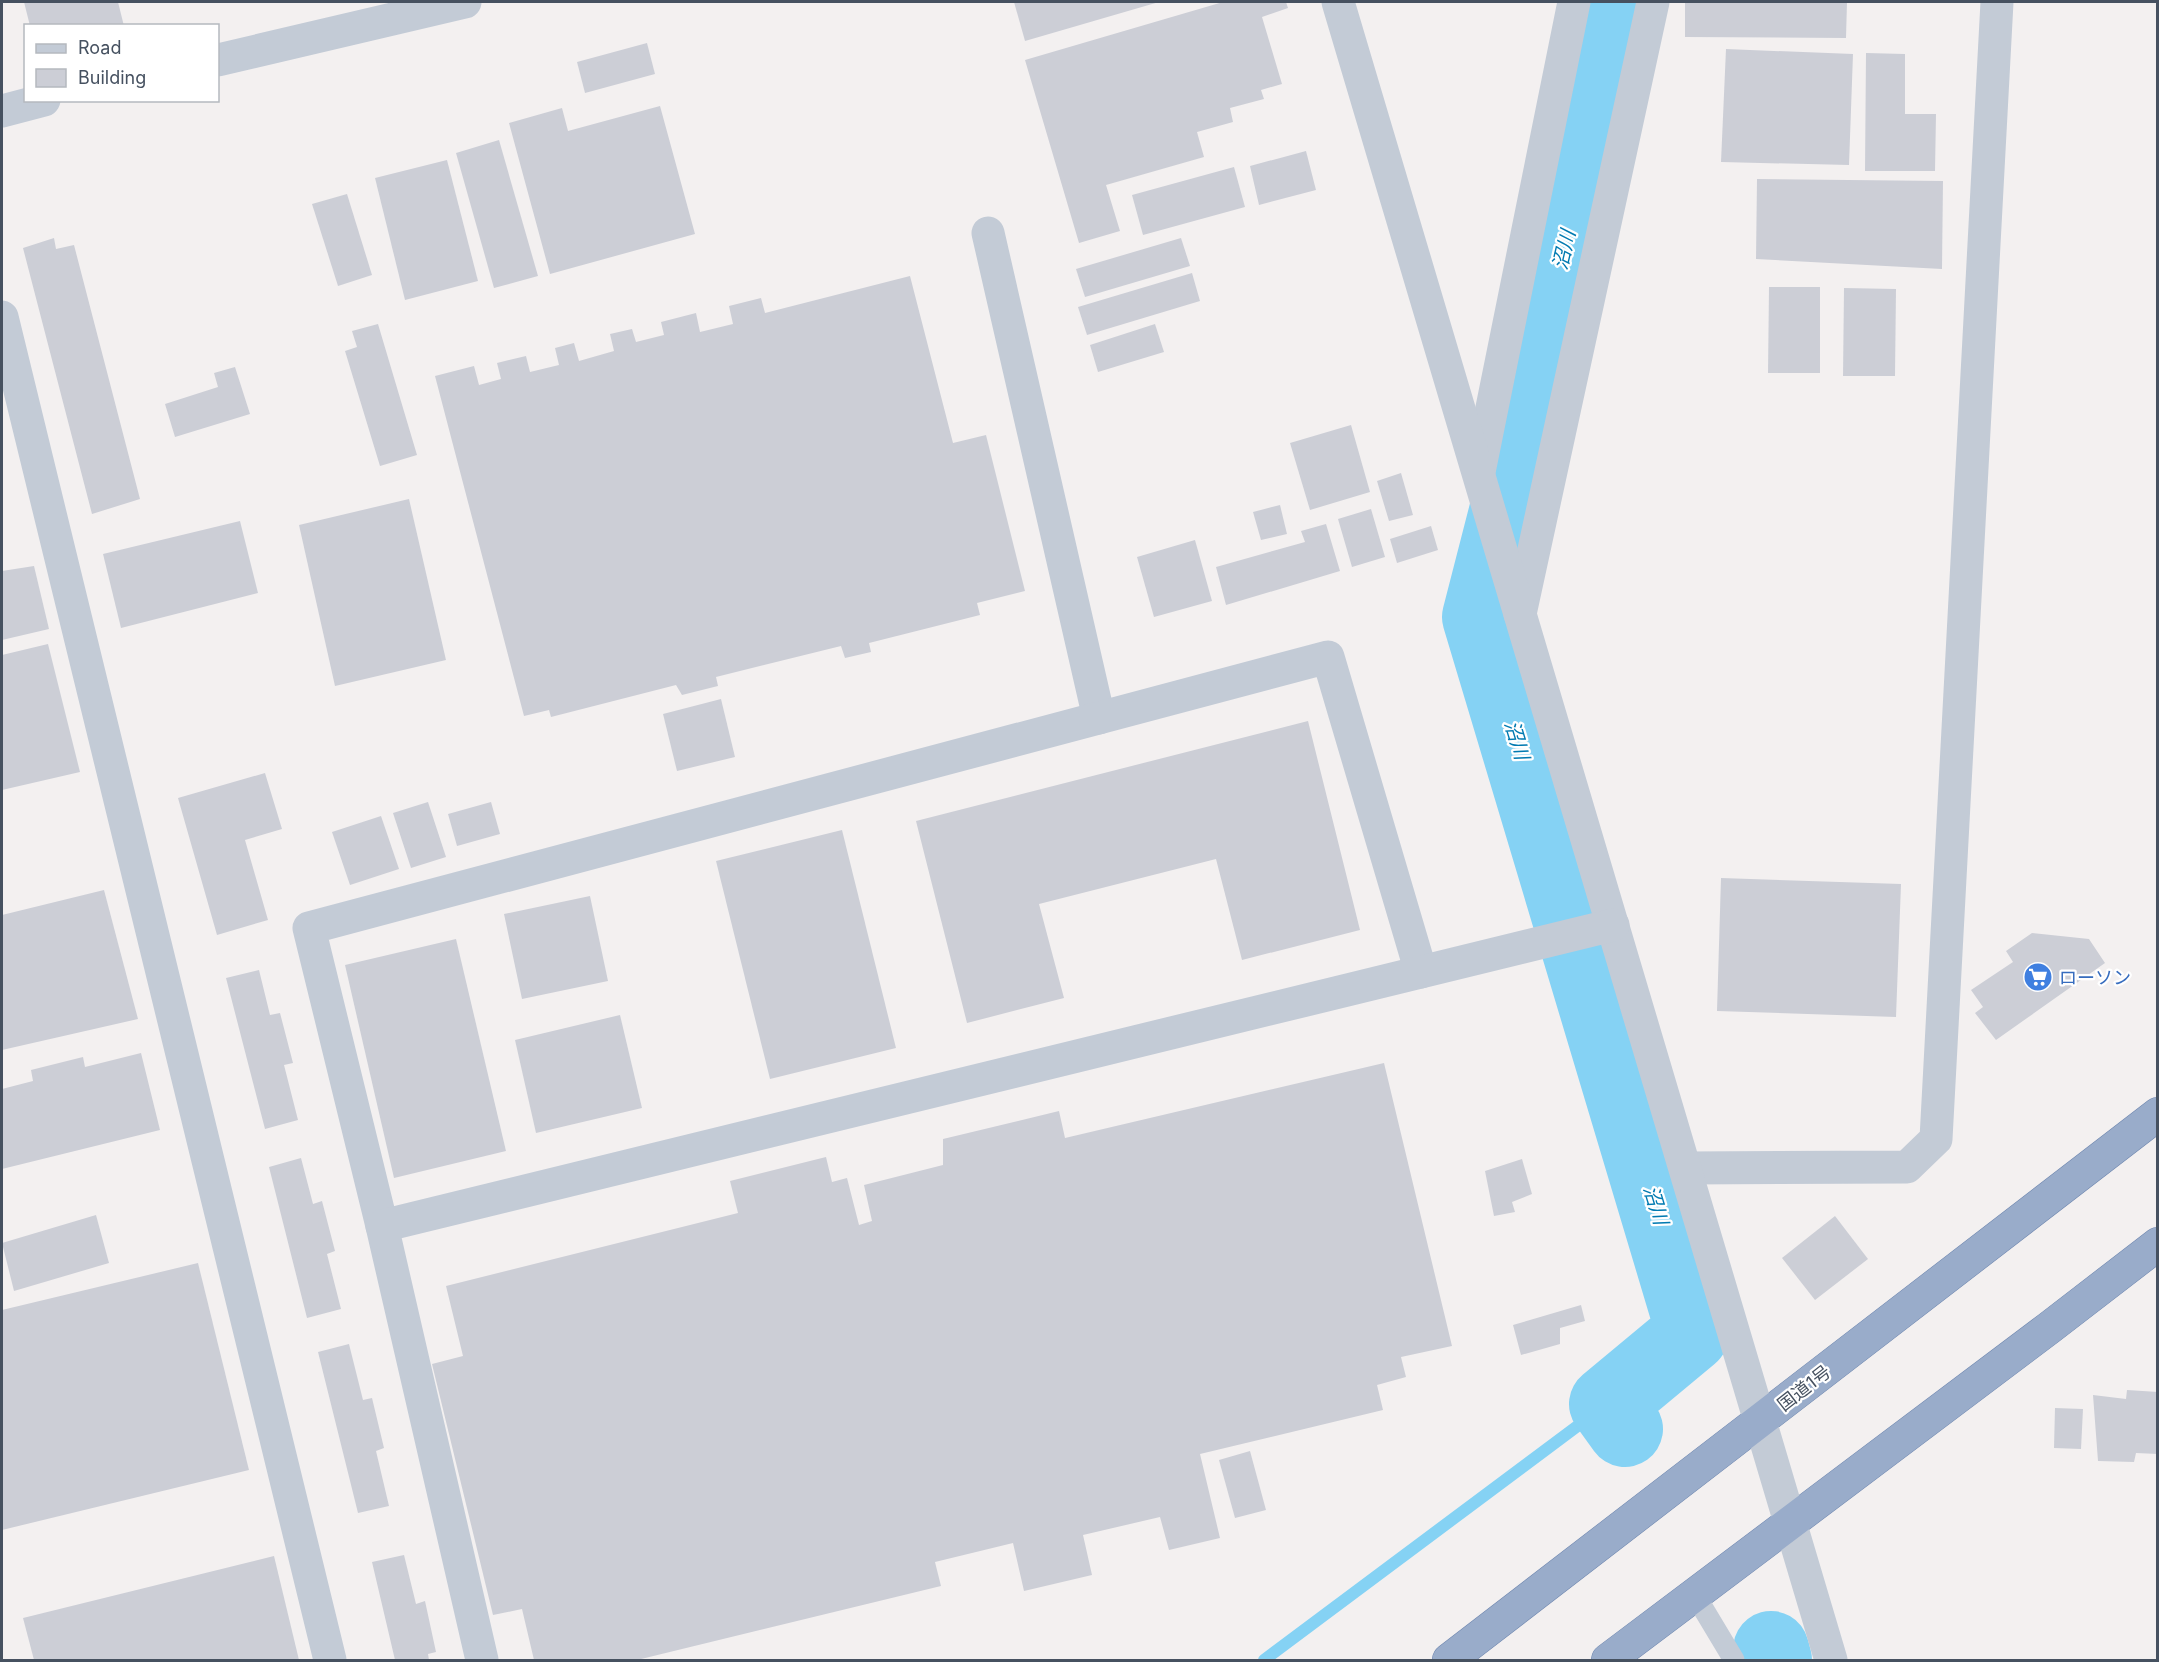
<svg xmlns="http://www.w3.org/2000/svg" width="2159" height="1662" font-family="Inter,'Noto Sans JP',sans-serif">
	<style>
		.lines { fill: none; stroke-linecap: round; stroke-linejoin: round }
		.stream { stroke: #85d2f4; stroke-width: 12 }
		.river { stroke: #85d2f4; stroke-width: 76 }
		.building { fill: #ccced6 }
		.trunk-casing { stroke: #6f87af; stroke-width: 34 }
		.service { stroke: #c3cbd6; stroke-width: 21 }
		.minor { stroke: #c3cbd6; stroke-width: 33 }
		.tertiary { stroke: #c3cbd6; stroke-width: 33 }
		.trunk { stroke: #99acca; stroke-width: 33 }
		.labels { text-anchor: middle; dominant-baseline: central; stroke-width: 4.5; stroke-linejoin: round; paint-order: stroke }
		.shop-label { font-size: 18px; fill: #366cbe; stroke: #fff; text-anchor: start }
		.street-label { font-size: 18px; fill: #465160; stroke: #fff }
		.water-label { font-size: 20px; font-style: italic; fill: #017ab1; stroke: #fff }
	</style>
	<rect width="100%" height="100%" fill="#f3f0f0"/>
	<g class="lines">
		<path class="stream" d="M1264,1660L1607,1404"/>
		<g class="river">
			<path d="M1621,2L1507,512L1480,617L1689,1315L1690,1335L1607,1404L1625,1429"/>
			<path d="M1771,1649L1774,1660"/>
		</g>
	</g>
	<g class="building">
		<path d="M24,2H118L124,26H30Z"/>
		<path d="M1014,2H1159L1025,41Z"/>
		<path d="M1223,2H1286L1288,8L1262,17L1282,84L1261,90L1264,99L1230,108L1233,122L1197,132L1204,157L1106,185L1120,231L1079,243L1025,60Z"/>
		<path d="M1685,2H1847L1846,38L1685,37Z"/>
		<path d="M647,43L655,74L585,93L577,62Z"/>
		<path d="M1726,49L1853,54L1849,165L1721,162Z"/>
		<path d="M1866,53L1905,54V114H1936L1935,171H1865Z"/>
		<path d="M660,106L695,234L550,274L509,123L562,108L568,131Z"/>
		<path d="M499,140L538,276L494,288L456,153Z"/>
		<path d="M1306,151L1316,190L1259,205L1250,166Z"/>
		<path d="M447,160L478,281L405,300L375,178Z"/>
		<path d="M1234,167L1245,207L1143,235L1132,195Z"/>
		<path d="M1757,179L1943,181L1942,269L1756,259Z"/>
		<path d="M347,194L372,275L338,286L312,204Z"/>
		<path d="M54,238L56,249L74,245L140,499L92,514L23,248Z"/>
		<path d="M1181,238L1190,266L1085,297L1076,269Z"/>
		<path d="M1192,273L1200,301L1087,335L1078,307Z"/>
		<path d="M910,276L953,443L986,435L1025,591L977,603L980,615L869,643L871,652L845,658L841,646L716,677L718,686L682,695L676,685L551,717L549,710L524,716L435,376L474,366L479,385L501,379L497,363L526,356L530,372L559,365L555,348L574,343L579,361L614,351L610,334L632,329L636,342L664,335L661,322L696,313L700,332L733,324L729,306L761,298L765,313Z"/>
		<path d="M1769,287H1820V373H1768Z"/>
		<path d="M1844,288L1896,289L1895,376H1843Z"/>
		<path d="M378,324L417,455L380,466L345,351L357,347L352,331Z"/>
		<path d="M1155,324L1164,352L1098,372L1090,345Z"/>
		<path d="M235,367L250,414L175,437L165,404L218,387L214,373Z"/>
		<path d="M1351,425L1370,492L1310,510L1290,443Z"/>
		<path d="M1401,473L1413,515L1389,521L1377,481Z"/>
		<path d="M409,499L446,660L335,686L299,525Z"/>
		<path d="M1280,505L1287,534L1261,540L1253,512Z"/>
		<path d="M1371,509L1385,557L1352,567L1338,519Z"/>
		<path d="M240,521L258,593L121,628L103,554Z"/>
		<path d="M1326,524L1340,571L1226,605L1216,567L1305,542L1301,531Z"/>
		<path d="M1431,526L1438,550L1397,563L1390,539Z"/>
		<path d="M1195,540L1212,601L1154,617L1137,557Z"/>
		<path d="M34,566L49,629L2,640V571Z"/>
		<path d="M48,644L80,772L2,790V655Z"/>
		<path d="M721,699L735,757L677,771L663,714Z"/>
		<path d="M1308,721L1360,930L1242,960L1216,859L1039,904L1064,998L967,1023L916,821Z"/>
		<path d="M265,773L282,829L245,840L268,920L217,935L178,798Z"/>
		<path d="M428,802L446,857L411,868L393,813Z"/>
		<path d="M491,802L500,834L457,846L448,814Z"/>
		<path d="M381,816L399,869L350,885L332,832Z"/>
		<path d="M842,830L896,1048L770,1079L716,861Z"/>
		<path d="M1721,878L1901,884L1896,1017L1717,1011Z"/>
		<path d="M104,890L138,1019L2,1050V915Z"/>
		<path d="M590,896L608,981L522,999L504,914Z"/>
		<path d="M2032,933L2089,939L2105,963L1996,1040L1975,1013L1983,1007L1971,990L2013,962L2006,951Z"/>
		<path d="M456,939L506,1151L394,1178L345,965Z"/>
		<path d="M259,970L270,1015L280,1013L293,1063L284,1065L298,1120L265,1129L226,978Z"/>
		<path d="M620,1015L642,1108L536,1133L515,1040Z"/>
		<path d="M141,1053L160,1130L2,1169V1089L33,1081L31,1070L83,1057L85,1067Z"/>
		<path d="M1384,1063L1452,1346L1401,1357L1406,1377L1377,1385L1383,1410L1200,1454L1220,1538L1169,1550L1160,1517L1083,1535L1092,1575L1024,1591L1013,1543L935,1562L941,1586L637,1660H534L522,1609L493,1615L432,1364L463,1356L446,1286L738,1213L730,1181L826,1157L832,1182L847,1178L859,1225L872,1221L864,1185L943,1165V1139L1059,1111L1065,1138Z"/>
		<path d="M301,1158L313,1204L322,1201L335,1251L327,1254L341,1309L307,1318L269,1167Z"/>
		<path d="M1522,1159L1532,1194L1512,1202L1515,1212L1494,1216L1485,1171Z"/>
		<path d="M96,1215L109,1263L14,1291L2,1243Z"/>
		<path d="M1835,1216L1868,1259L1815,1300L1782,1258Z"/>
		<path d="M198,1263L249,1470L2,1530V1310Z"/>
		<path d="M1581,1305L1585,1321L1560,1328V1344L1521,1355L1513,1325Z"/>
		<path d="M349,1344L363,1400L372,1398L384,1448L376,1451L389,1506L358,1513L318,1352Z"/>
		<path d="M2127,1390L2158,1392V1454L2136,1453L2134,1462L2098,1461L2093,1395L2126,1399Z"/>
		<path d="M2055,1408L2083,1409L2081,1449L2054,1448Z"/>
		<path d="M1250,1451L1266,1510L1235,1518L1219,1460Z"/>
		<path d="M404,1555L416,1604L425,1601L436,1652L428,1654L429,1660H395L372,1562Z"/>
		<path d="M274,1556L299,1660H34L23,1618Z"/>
	</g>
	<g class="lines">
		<g class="trunk-casing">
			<g id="trunk">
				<path d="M1449,1660L2158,1114"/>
				<path d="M1608,1660L2049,1328L2158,1244"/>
			</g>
		</g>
		<path class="service" d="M1693,1596L1698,1600L1734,1660"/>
		<g class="minor">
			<path d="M2,317L330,1660"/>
			<path d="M1479,472L1574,2"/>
			<path d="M1520,614L1653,2"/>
			<path d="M1686,1168L1907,1167L1936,1139L1997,2"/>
		</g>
		<g class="tertiary">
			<path d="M1338,2L1831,1660"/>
			<path d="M218,60L465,2"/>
			<path d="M2,111L44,100"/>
			<path d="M988,233L1099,718"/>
			<path d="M382,1226L309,928L1328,657L1421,972"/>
			<path d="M482,1660L382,1226L1613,925"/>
		</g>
		<use href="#trunk" class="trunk"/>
	</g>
	<defs>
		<g id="supermarket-disc" transform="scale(1.5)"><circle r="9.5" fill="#3f7fe0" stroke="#fff"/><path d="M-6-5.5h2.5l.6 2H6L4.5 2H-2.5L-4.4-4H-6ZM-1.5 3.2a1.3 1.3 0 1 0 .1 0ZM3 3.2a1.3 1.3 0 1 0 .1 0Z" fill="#fff"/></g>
	</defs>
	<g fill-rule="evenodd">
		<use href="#supermarket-disc" x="2038" y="977"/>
	</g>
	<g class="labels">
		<g class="shop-label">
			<text x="2059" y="977">ローソン</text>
		</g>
		<g class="street-label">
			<text transform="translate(1804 1388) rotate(-38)">国道1号</text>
		</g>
		<g class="water-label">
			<text transform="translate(1564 250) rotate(-77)">沼川</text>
			<text transform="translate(1517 740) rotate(73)">沼川</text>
			<text transform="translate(1656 1205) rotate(73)">沼川</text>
		</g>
	</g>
	<rect width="2159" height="1662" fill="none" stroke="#465160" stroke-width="6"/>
	<rect x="24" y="24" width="195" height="78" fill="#ffffff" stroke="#b5b9bf" stroke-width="1.5"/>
	<rect x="36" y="44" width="30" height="9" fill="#c3cbd6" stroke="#b5b9bf" stroke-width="1.5"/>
	<text x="78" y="54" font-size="18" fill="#465160">Road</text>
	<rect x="36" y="69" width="30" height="18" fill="#ccced6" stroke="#b5b9bf" stroke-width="1.5"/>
	<text x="78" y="84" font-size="18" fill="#465160">Building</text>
</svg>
